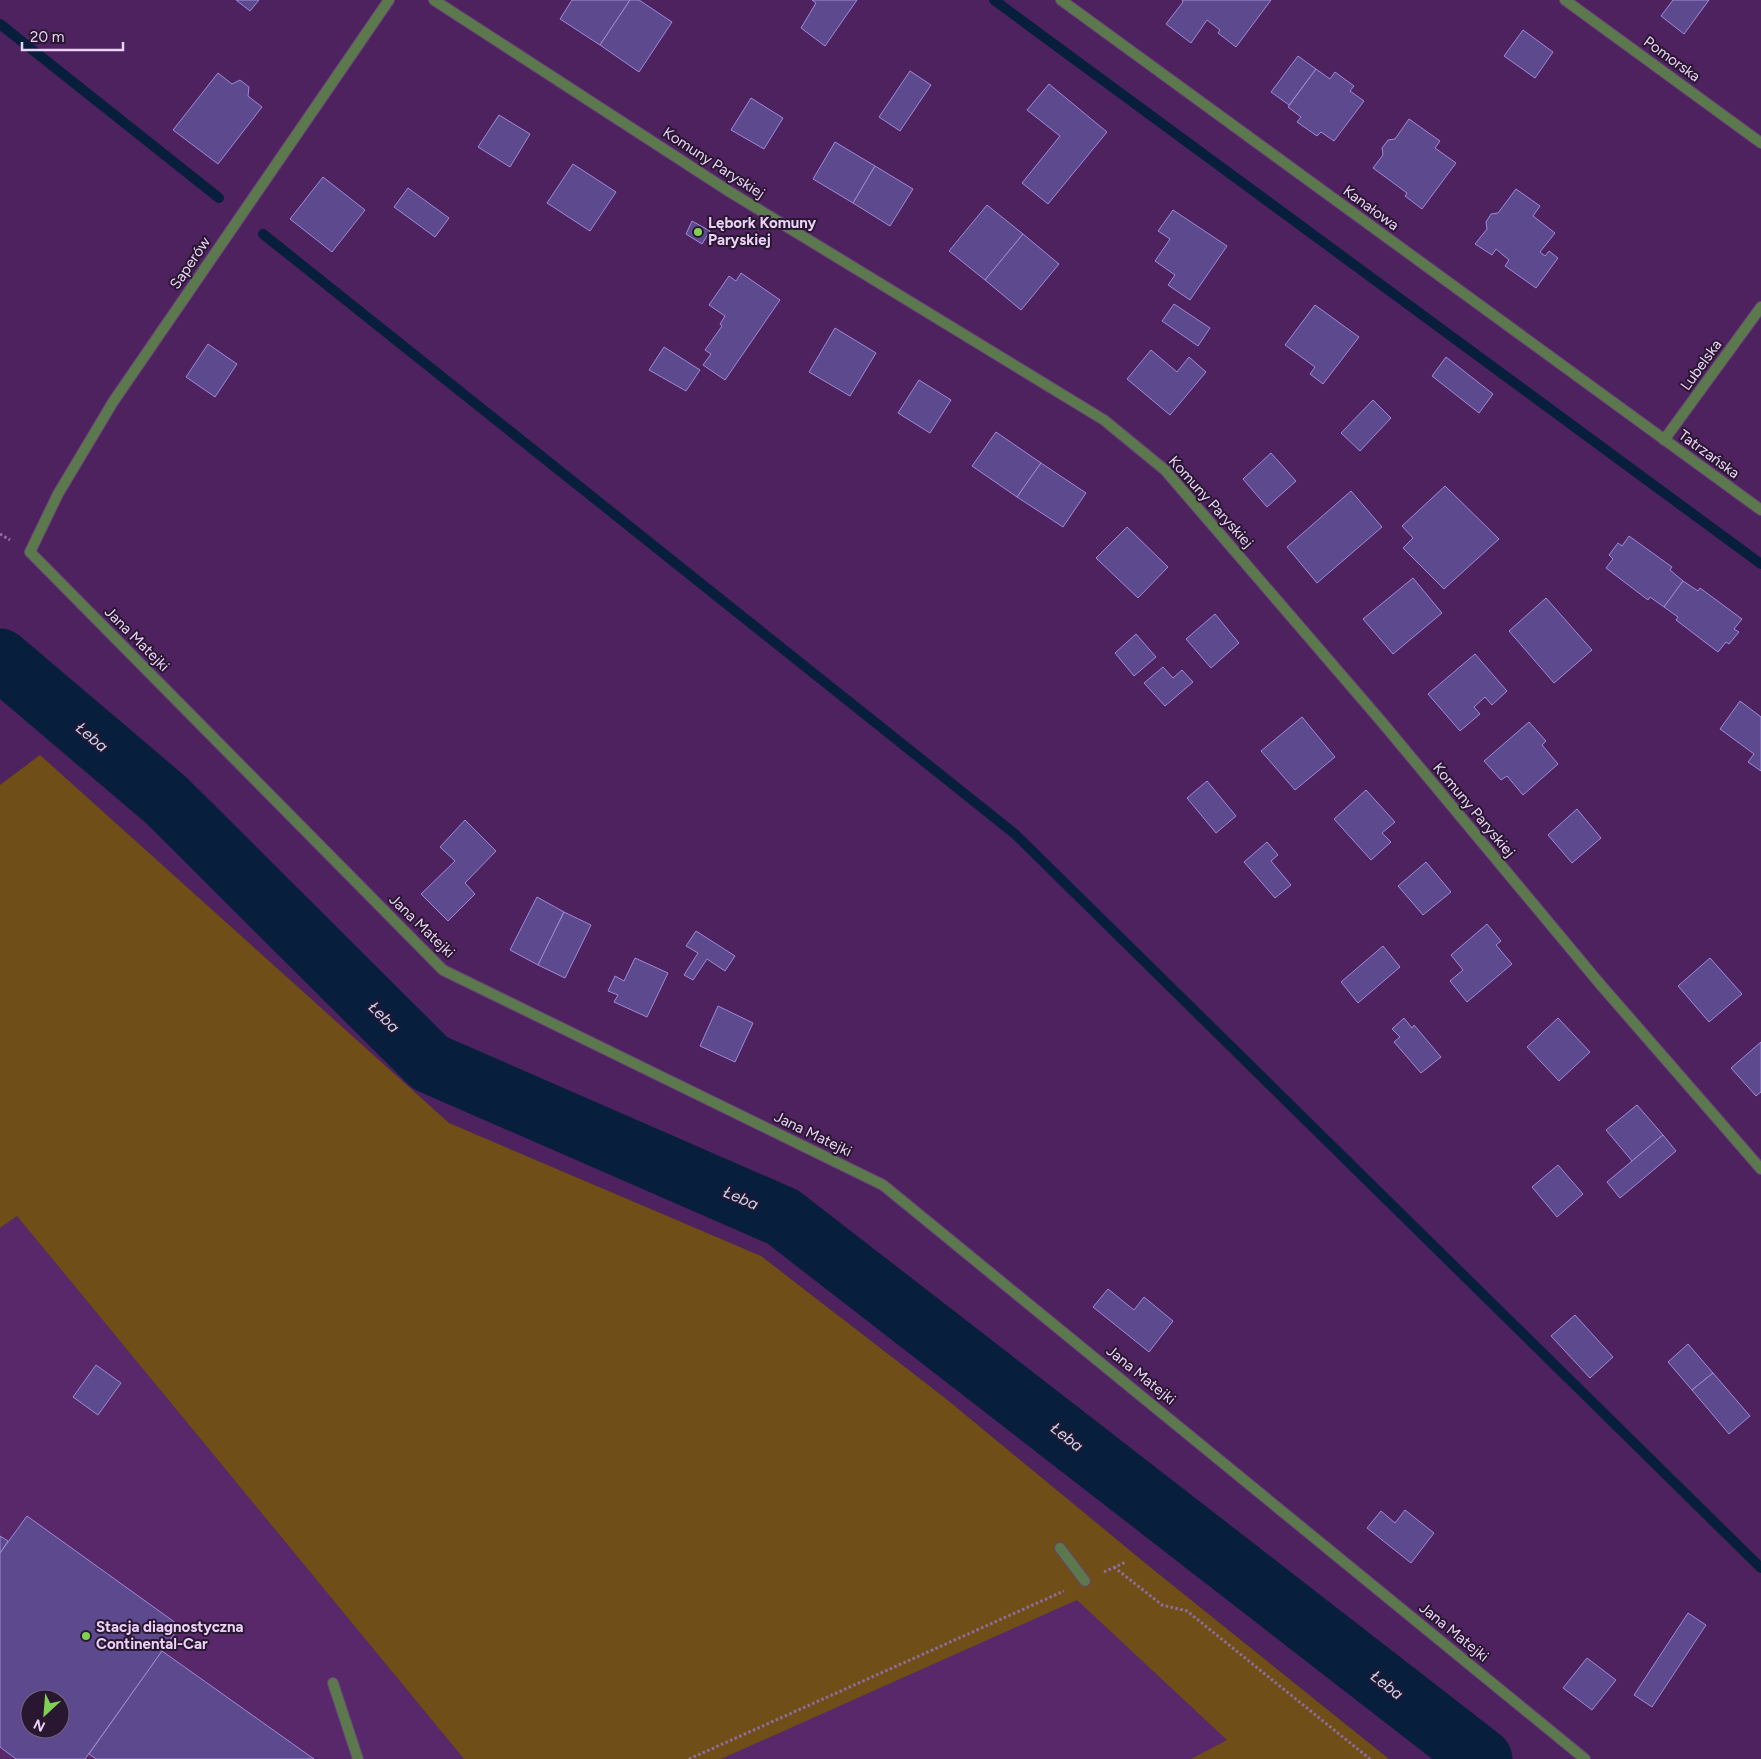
<svg xmlns="http://www.w3.org/2000/svg" width="1761" height="1759" font-family="Figtree,sans-serif">
	<style>
		.built { fill: #58286b; fill-rule: evenodd }
		.green { fill: #6f4e17 }
		.lines { fill: none; stroke-linecap: round; stroke-linejoin: round }
		.stream { stroke: #071f3d; stroke-width: 10 }
		.river { stroke: #071f3d; stroke-width: 61 }
		.building { fill: #5d498d; stroke: #9f8bd5; fill-rule: evenodd }
		.service-casing { stroke: #694279; stroke-width: 12 }
		.minor-casing { stroke: #694279; stroke-width: 12 }
		.path { stroke: #906d9f; stroke-width: 3; stroke-dasharray: 2.5 2.5; stroke-linecap: butt }
		.service { stroke: #5c784d; stroke-width: 10 }
		.minor { stroke: #5c784d; stroke-width: 10 }
		.poi-dot { fill: #81d050; stroke: #291731; stroke-width: 2 }
		.labels { text-anchor: middle; dominant-baseline: central; stroke-width: 4; stroke-linejoin: round; paint-order: stroke }
		.street-label { font-size: 15px; fill: #ead1f5; stroke: #291731 }
		.poi-label { font-size: 15px; font-weight: bold; fill: #ead1f5; stroke: #291731; text-anchor: start }
		.water-label { font-size: 16px; font-style: italic; fill: #c4d6ee; stroke: #291731 }
	</style>
	<rect width="100%" height="100%" fill="#4d225e"/>
	<g class="built">
		<path d="M17,1216L464,1759H0V1228ZM30,1699H60V1729H30Z"/>
		<path d="M1077,1599L1228,1740L1191,1759H721Z"/>
	</g>
	<path class="green" d="M40,755L449,1123L761,1256L945,1398L1150,1567L1389,1759H1191L1227,1740L1077,1600L721,1759H464L17,1216L0,1228V785Z"/>
	<g class="lines">
		<g class="stream">
			<path d="M994,0L1761,564"/>
			<path d="M0,24L219,198"/>
			<path d="M263,234L1015,834L1761,1568"/>
		</g>
		<path class="river" d="M0,659L166,800L430,1063L783,1217L1482,1759"/>
	</g>
	<g class="building">
		<path d="M236,0H259L250,11Z"/>
		<path d="M572,0H630L600,45L560,19Z"/>
		<path d="M630,0H639L672,22L639,72L600,45Z"/>
		<path d="M812,0H857L825,46L801,28L816,3Z"/>
		<path d="M1271,0L1236,47L1218,33L1220,30L1207,20L1191,43L1166,24L1183,2L1182,0Z"/>
		<path d="M1673,0H1709L1684,34L1661,16Z"/>
		<path d="M1523,30L1553,52L1535,78L1504,56Z"/>
		<path d="M1298,56L1316,69L1289,105L1271,92Z"/>
		<path d="M1316,69L1330,79L1335,72L1354,86L1350,91L1364,101L1334,141L1321,132L1317,136L1297,122L1301,117L1288,107Z"/>
		<path d="M910,71L931,85L900,131L879,117Z"/>
		<path d="M218,73L232,84L240,80L249,87L248,96L262,107L218,164L173,130Z"/>
		<path d="M1049,84L1107,132L1048,204L1022,183L1060,136L1027,110Z"/>
		<path d="M751,98L783,118L764,149L731,130Z"/>
		<path d="M499,115L530,134L510,167L478,147Z"/>
		<path d="M1409,119L1440,141L1435,148L1456,163L1422,209L1405,196L1407,193L1373,168L1383,155L1382,148L1388,140L1395,139Z"/>
		<path d="M835,142L875,166L853,203L813,179Z"/>
		<path d="M573,164L616,192L590,231L547,203Z"/>
		<path d="M875,166L913,189L890,226L853,203Z"/>
		<path d="M323,177L365,210L332,252L290,219Z"/>
		<path d="M408,188L449,218L435,237L394,207Z"/>
		<path d="M1516,189L1540,206L1533,216L1555,233L1540,252L1545,256L1549,251L1558,258L1536,288L1505,266L1509,260L1496,249L1492,255L1475,244L1487,229L1486,222L1491,214L1498,213Z"/>
		<path d="M987,205L1023,234L985,280L949,251Z"/>
		<path d="M1173,210L1227,246L1190,300L1168,285L1175,275L1155,261L1170,239L1158,231Z"/>
		<path d="M692,221L710,231L702,244L686,234Z"/>
		<path d="M1023,234L1059,264L1021,310L985,280Z"/>
		<path d="M741,273L780,300L725,380L703,365L711,354L705,350L722,326L720,324L725,316L709,305L729,276L736,281Z"/>
		<path d="M1174,304L1210,328L1198,346L1162,321Z"/>
		<path d="M1315,305L1359,337L1323,384L1310,374L1315,367L1285,345Z"/>
		<path d="M835,328L876,353L850,396L809,372Z"/>
		<path d="M208,344L237,364L215,397L186,377Z"/>
		<path d="M664,347L700,370L686,391L649,370Z"/>
		<path d="M1151,350L1177,372L1189,357L1206,372L1170,415L1127,379Z"/>
		<path d="M1446,357L1493,394L1479,413L1432,376Z"/>
		<path d="M919,380L951,400L930,433L898,413Z"/>
		<path d="M1373,400L1391,418L1360,451L1341,433Z"/>
		<path d="M996,432L1041,463L1017,497L972,466Z"/>
		<path d="M1271,453L1296,481L1267,507L1243,479Z"/>
		<path d="M1041,463L1086,493L1063,527L1017,497Z"/>
		<path d="M1445,486L1499,539L1444,589L1403,548L1413,538L1402,526Z"/>
		<path d="M1351,491L1382,527L1317,583L1287,547Z"/>
		<path d="M1127,527L1168,567L1138,598L1096,558Z"/>
		<path d="M1629,536L1672,567L1670,570L1683,581L1664,607L1650,597L1648,600L1606,568L1613,559L1609,555L1618,543L1622,546Z"/>
		<path d="M1413,578L1442,613L1393,654L1363,619Z"/>
		<path d="M1683,581L1698,591L1700,588L1742,619L1734,629L1739,632L1729,644L1726,642L1718,652L1676,620L1678,617L1664,607Z"/>
		<path d="M1546,598L1592,650L1554,683L1509,631Z"/>
		<path d="M1215,614L1239,643L1211,668L1186,639Z"/>
		<path d="M1136,634L1156,657L1134,676L1115,653Z"/>
		<path d="M1475,654L1507,691L1492,705L1485,697L1474,707L1480,714L1460,731L1428,694Z"/>
		<path d="M1163,667L1173,678L1182,670L1193,682L1165,706L1144,683Z"/>
		<path d="M1740,701L1761,717V771L1748,762L1754,754L1720,729Z"/>
		<path d="M1302,717L1335,757L1295,790L1261,751Z"/>
		<path d="M1529,722L1546,741L1542,745L1558,764L1523,795L1507,776L1501,780L1484,761Z"/>
		<path d="M1207,781L1236,816L1216,833L1187,798Z"/>
		<path d="M1366,790L1395,822L1382,833L1391,842L1371,860L1334,819Z"/>
		<path d="M1577,809L1601,838L1572,863L1548,835Z"/>
		<path d="M465,820L496,851L465,883L475,894L448,921L421,894L455,861L440,847Z"/>
		<path d="M1267,842L1278,855L1271,861L1291,885L1275,898L1244,862Z"/>
		<path d="M1426,862L1451,892L1423,915L1398,886Z"/>
		<path d="M537,897L564,912L538,965L510,950Z"/>
		<path d="M564,912L591,925L565,978L538,965Z"/>
		<path d="M1487,924L1501,941L1496,945L1512,964L1467,1002L1450,981L1463,970L1451,955Z"/>
		<path d="M696,931L735,956L725,971L707,959L693,980L684,975L698,953L686,946Z"/>
		<path d="M1383,946L1400,967L1358,1003L1341,982Z"/>
		<path d="M635,958L668,973L647,1017L614,1002L618,995L608,991L615,976L624,981Z"/>
		<path d="M1710,958L1742,994L1709,1022L1678,986Z"/>
		<path d="M718,1006L753,1023L735,1062L700,1046Z"/>
		<path d="M1404,1018L1412,1028L1414,1025L1441,1057L1421,1073L1394,1042L1400,1037L1392,1029Z"/>
		<path d="M1558,1018L1590,1052L1559,1081L1527,1047Z"/>
		<path d="M1761,1042V1092L1756,1096L1731,1068Z"/>
		<path d="M1637,1105L1663,1135L1632,1161L1606,1130Z"/>
		<path d="M1663,1135L1676,1151L1620,1198L1607,1182Z"/>
		<path d="M1558,1165L1583,1194L1557,1217L1532,1187Z"/>
		<path d="M1108,1289L1134,1310L1144,1297L1173,1321L1149,1352L1093,1307Z"/>
		<path d="M1575,1315L1613,1357L1590,1378L1551,1336Z"/>
		<path d="M1688,1344L1713,1373L1692,1390L1668,1362Z"/>
		<path d="M96,1365L121,1383L98,1415L73,1397Z"/>
		<path d="M1713,1373L1750,1416L1729,1434L1692,1390Z"/>
		<path d="M1405,1510L1434,1533L1411,1563L1367,1528L1381,1511L1395,1523Z"/>
		<path d="M27,1516L180,1626L85,1759H16L0,1747V1553ZM30,1699H60V1729H30Z"/>
		<path d="M0,1536L8,1541L0,1553Z"/>
		<path d="M1688,1613L1706,1625L1652,1707L1634,1695Z"/>
		<path d="M162,1651L314,1759H96L89,1754Z"/>
		<path d="M1587,1658L1616,1680L1592,1710L1563,1688Z"/>
	</g>
	<g class="lines">
		<g class="service-casing">
			<g id="service">
				<path d="M1060,1548L1085,1581"/>
				<path d="M333,1683L358,1759"/>
			</g>
		</g>
		<g class="minor-casing">
			<g id="minor">
				<path d="M389,0L113,402L58,494L30,552L443,970L883,1185L1585,1759"/>
				<path d="M434,0L730,192L1104,420L1165,470L1381,721L1600,984L1761,1169"/>
				<path d="M1061,0L1761,510"/>
				<path d="M1565,0L1761,143"/>
				<path d="M1664,440L1761,307"/>
			</g>
		</g>
		<g class="path">
			<path d="M0,534L10,540"/>
			<path d="M1114,1567L1162,1605L1187,1611L1370,1759"/>
			<path d="M1104,1572L1126,1562"/>
			<path d="M689,1759L1064,1591"/>
		</g>
		<use href="#service" class="service"/>
		<use href="#minor" class="minor"/>
	</g>
	<g class="poi-dot">
		<circle cx="698" cy="232" r="5"/>
		<circle cx="86" cy="1636" r="5"/>
	</g>
	<g class="labels">
		<g class="street-label">
			<text transform="translate(1672 59) rotate(36)">Pomorska</text>
			<text transform="translate(714 163) rotate(33)">Komuny Paryskiej</text>
			<text transform="translate(1371 208) rotate(36)">Kanałowa</text>
			<text transform="translate(190 263) rotate(-56)">Saperów</text>
			<text transform="translate(1701 365) rotate(-54)">Lubelska</text>
			<text transform="translate(1709 454) rotate(36)">Tatrzańska</text>
			<text transform="translate(1211 502) rotate(48)">Komuny Paryskiej</text>
			<text transform="translate(137 639) rotate(45)">Jana Matejki</text>
			<text transform="translate(1474 810) rotate(50)">Komuny Paryskiej</text>
			<text transform="translate(422 926) rotate(44)">Jana Matejki</text>
			<text transform="translate(813 1134) rotate(26)">Jana Matejki</text>
			<text transform="translate(1141 1375) rotate(39)">Jana Matejki</text>
			<text transform="translate(1454 1632) rotate(39)">Jana Matejki</text>
		</g>
		<g class="poi-label">
			<text x="708" y="223">Lębork Komuny<tspan x="708" dy="17">Paryskiej</tspan></text>
			<text x="96" y="1627">Stacja diagnostyczna<tspan x="96" dy="17">Continental-Car</tspan></text>
		</g>
		<g class="water-label">
			<text transform="translate(92 737) rotate(40)">Łeba</text>
			<text transform="translate(384 1017) rotate(45)">Łeba</text>
			<text transform="translate(741 1198) rotate(23)">Łeba</text>
			<text transform="translate(1067 1437) rotate(38)">Łeba</text>
			<text transform="translate(1387 1685) rotate(38)">Łeba</text>
		</g>
	</g>
	<g transform="translate(45 1714) rotate(206)"><circle r="24" fill="#291731" stroke="#76617f"/>
	<path d="M0-4L9 19L0 12L-9 19Z" fill="#81d050"/>
	<text y="-8" font-size="14" font-weight="bold" text-anchor="middle" fill="#ead1f5">N</text>
	</g>
	<path d="M22 42v8h101v-8" fill="none" stroke="#ead1f5" stroke-width="2.5"/>
	<text x="30" y="42" font-size="15" fill="#ead1f5" stroke="#291731" stroke-width="4" paint-order="stroke">20 m</text>
</svg>
